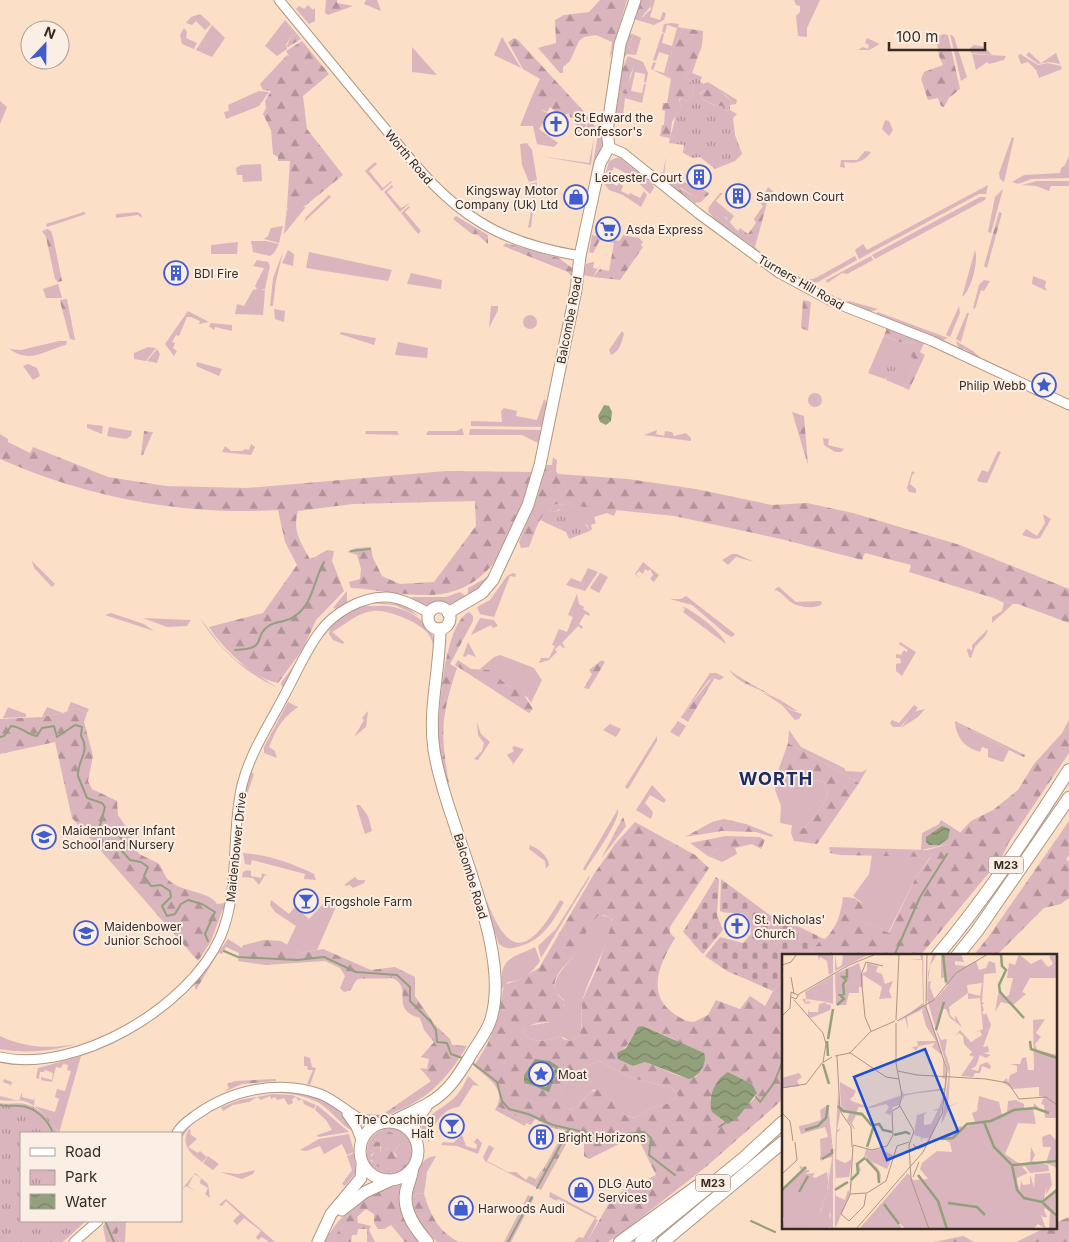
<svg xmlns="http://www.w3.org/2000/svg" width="1069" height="1242" font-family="Inter,sans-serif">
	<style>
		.green { fill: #dbb5be; fill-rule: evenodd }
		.forest { fill: url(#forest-firs); fill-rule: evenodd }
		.cemetery { fill: url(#cemetery-stones) }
		.park { fill: url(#park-tufts); fill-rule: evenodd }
		.water { fill: url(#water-waves); fill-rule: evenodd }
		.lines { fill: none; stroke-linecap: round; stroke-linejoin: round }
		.stream { stroke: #92a17b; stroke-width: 2 }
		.minor-casing { stroke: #b19780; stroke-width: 11 }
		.major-casing { stroke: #b19780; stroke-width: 13 }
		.highway-casing { stroke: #b19780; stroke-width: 14 }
		.minor { stroke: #fff; stroke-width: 9 }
		.major { stroke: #fff; stroke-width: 11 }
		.highway { stroke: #fff; stroke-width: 12 }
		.labels { text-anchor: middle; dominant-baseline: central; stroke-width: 4; stroke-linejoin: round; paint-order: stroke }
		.shield { fill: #fbefe5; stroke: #71665c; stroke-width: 1 }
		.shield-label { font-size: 11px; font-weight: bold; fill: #362b22 }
		.poi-label { font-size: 12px; fill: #362b22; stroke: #fbefe5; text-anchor: start }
		.street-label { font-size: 12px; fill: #362b22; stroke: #fbefe5 }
		.district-label { font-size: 18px; font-weight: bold; letter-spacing: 1px; fill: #1e2c64; stroke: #fbefe5 }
		.inset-river { fill: none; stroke: #92a17b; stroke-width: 2.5 }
		.inset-road { fill: none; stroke: #ac9784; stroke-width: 1 }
		.view { fill: #1d4ed8; fill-opacity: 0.15; stroke: #1d4ed8; stroke-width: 2.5 }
		.inset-edge { fill: none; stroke: #362b22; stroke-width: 2.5 }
	</style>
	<defs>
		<pattern id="forest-firs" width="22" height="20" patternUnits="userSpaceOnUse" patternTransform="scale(1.25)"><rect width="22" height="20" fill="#dbb5be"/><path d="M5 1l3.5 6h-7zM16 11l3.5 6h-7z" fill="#b2939a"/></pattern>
		<pattern id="cemetery-stones" width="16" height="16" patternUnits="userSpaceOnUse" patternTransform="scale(1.25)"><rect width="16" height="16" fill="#dbb5be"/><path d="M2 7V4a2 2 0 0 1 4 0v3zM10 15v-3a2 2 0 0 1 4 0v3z" fill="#b2939a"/></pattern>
		<pattern id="park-tufts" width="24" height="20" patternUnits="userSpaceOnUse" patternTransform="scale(1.25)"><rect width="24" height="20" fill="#dbb5be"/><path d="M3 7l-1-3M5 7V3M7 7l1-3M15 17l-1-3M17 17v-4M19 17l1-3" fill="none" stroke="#b2939a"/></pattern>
		<pattern id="water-waves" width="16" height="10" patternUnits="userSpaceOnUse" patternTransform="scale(1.25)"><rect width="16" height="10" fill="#92a17b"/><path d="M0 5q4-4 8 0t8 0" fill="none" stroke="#788364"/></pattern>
	</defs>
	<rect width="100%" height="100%" fill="#fbdfc6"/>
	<g class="green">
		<path d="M366,0H377L381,11L364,4Z"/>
		<path d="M650,0H655L650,17L660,20L663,12L666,13L664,20L654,25L634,19L635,15L643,17L651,9Z"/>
		<path d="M794,0H820L807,28V37L798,36L796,16L800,12V6L796,5Z"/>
		<path d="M308,5L313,10L315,8V21L309,24L296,9L299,6L304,9Z"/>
		<path d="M200,14L211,24L205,30L196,21L192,25L186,23L191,17Z"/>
		<path d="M285,20L297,34L291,36L286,45L287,49L277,56L265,46Z"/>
		<path d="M671,23L679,24L678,27L683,28L672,50L667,75L671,79L651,69L653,62L656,63L653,70L664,73L669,55L659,52L656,61L653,60L662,33L664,34L662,43L672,46L677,28L667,25L665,33L662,32L664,24Z"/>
		<path d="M212,25L225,38L212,57L196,50Z"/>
		<path d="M184,28L187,32L186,38L197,43L194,49L182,44L180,35Z"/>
		<path d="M629,34H633L629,49L636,55L627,54L623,60Z"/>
		<path d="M950,34L954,37L967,77L961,81Z"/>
		<path d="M502,37L521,68L494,55Z"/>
		<path d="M867,38L880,44L869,50H858L863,47L868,49L869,45L865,43Z"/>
		<path d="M974,45L985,47L992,55L971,53L970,48Z"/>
		<path d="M412,47L437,75L412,72Z"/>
		<path d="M1029,52L1041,63L1056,53L1060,64L1049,62L1038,64L1026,55Z"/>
		<path d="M972,54L1006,56L1004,60L989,64L987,62L976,70Z"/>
		<path d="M1020,54L1038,65L1048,63L1061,66L1062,69L1039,78L1036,70L1028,62L1021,64L1018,56Z"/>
		<path d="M628,56L643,62L648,73L646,83L644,82L645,74L635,72L631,91L642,93L644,84H646L642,103L625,98L623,116H615L619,92L626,94L634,66L624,64L622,69Z"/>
		<path d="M259,91L269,92L259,106L226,119L224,112L229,111L228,105Z"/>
		<path d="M532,96L543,111L550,114L539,129L558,143L554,147L537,144L533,126H520Z"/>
		<path d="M0,101L7,107L0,124Z"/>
		<path d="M885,120L889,121L893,130L889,136L882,129Z"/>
		<path d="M600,123L603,124V142L589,197L588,191Z"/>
		<path d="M594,137L591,165L540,156L589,163Z"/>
		<path d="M1012,137L1014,138L1004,182L1000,179L999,173Z"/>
		<path d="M527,143L532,150L537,180L529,182L522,165L520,144Z"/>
		<path d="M865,151L871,152C864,162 856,164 844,162L845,168L840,167L841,160H857Z"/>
		<path d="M1069,156V178L1032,179L1018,184L1012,182L1024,175L1060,173L1061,168L1065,165Z"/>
		<path d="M619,157L653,184L654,188L650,194L631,176L614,167L608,181L617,186L619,183L623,186L621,191L629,195L630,193L640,198L644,191L647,195L641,207L623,195L609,190L603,182L609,161Z"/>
		<path d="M666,157L664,178L679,180L691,185L693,183L691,181L707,192L702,198H697L681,188H673L665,182L660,172L663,173Z"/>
		<path d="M375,162L377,164L369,171L383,188L391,181L392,182L382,191L365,171Z"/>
		<path d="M261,164L262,181L243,182L242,175H237L236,168L241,165Z"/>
		<path d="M1037,181H1069V186H1051L1049,191L1036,186L1022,185Z"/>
		<path d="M537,182L531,227L528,228L533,200L530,184Z"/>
		<path d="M392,185L393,187L387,192L401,208L410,203L400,212L384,192Z"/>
		<path d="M988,185L986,194H979L859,259L855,250L863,244L867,250Z"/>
		<path d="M1003,189L991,233L988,232L995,197Z"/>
		<path d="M720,193H723L716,201L734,216L729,223L727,218L709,207Z"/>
		<path d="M329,195L331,197L304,222L306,217Z"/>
		<path d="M980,197H986L985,200L875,259L872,255Z"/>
		<path d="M409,206L410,207L405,212L421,231L418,234L401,213Z"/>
		<path d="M287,207V210L306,207L284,234Z"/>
		<path d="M84,212L86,214L47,227L46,224Z"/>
		<path d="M137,212L141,214L142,218L138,215L116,218V214Z"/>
		<path d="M456,216L476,228L472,234L453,219Z"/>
		<path d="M283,226L279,243L264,239L268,236L271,228Z"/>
		<path d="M251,241H266L279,244L274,253L270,256L253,252Z"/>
		<path d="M238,242L237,254H211V245Z"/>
		<path d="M288,250L294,254L293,266L282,263Z"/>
		<path d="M975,250C979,260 971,291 962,297Z"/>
		<path d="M283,252L276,281L273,306H270L273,278Z"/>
		<path d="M309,252L392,270L388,281L306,268Z"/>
		<path d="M855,256L857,260L825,278L823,274Z"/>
		<path d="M871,256L873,260L847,274L842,273L827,283L826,280L830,278Z"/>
		<path d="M257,260L268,262L270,266L265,289H260L265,290L263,315L235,314L237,304L244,306L253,290L257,289L255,286L264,268L253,266Z"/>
		<path d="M592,262H594L593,268L598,269L601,263L593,277L584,275L586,264Z"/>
		<path d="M411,273L442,280L441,289L407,284Z"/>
		<path d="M1033,276L1046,281L1045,287L1047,291L1032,284Z"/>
		<path d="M984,280L990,281L984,291L981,290L975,309L973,308L979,285Z"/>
		<path d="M58,284L62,298H46L43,289Z"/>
		<path d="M849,301L878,309L870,312L847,304Z"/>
		<path d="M491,306H498V310L489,328Z"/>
		<path d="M959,306L960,313L950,337L946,335Z"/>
		<path d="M274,309L285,311L284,322L275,319Z"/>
		<path d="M188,311L209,322L199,324L200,321L191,317H187L179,336L176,335L172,342L175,343L173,348L177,351L174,356L165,344Z"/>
		<path d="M878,312L948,338L941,341L873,315Z"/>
		<path d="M967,313H969L961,342L956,339Z"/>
		<circle cx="530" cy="322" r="7"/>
		<path d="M211,323L232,325V331L215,327L214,330L209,326Z"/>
		<path d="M622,331L624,334C621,343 620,351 611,355L609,350Z"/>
		<path d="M341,332L376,338L374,345L340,334Z"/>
		<path d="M884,336L900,342L915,343L918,362L910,374L908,384L903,387L886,380L887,377L885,379L868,373Z"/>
		<path d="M59,341H67L66,345C42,351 32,364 9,349L21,350Z"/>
		<path d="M956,341L973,351L983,360L964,349H959Z"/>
		<path d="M398,342L428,348L427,358L395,355Z"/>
		<path d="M148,347L156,348L146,361L134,359V353Z"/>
		<path d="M157,349L160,354L157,363L147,361Z"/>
		<path d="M197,362L222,369L219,376L196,366Z"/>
		<path d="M28,364L37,368L40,376L33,380L23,366Z"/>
		<circle cx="815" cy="400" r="7"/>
		<path d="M544,399L547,402L542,427L471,426V421L502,422L501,411L504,408L517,411L516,416L537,420Z"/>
		<path d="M87,424L103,426L102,434L87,428Z"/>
		<path d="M109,427L132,431L131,436L126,439L107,436Z"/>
		<path d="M462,428L464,435H426L428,431H457Z"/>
		<path d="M470,429L542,430L538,443L522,435H469Z"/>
		<path d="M657,430L656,434L664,436L665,431L672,432L674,436L686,433L691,438V441L644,435Z"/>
		<path d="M366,431H397L399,435L365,434Z"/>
		<path d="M251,444L255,447L251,455L222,452L225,446L231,451H242L245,449L249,450Z"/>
		<path d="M998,451L1001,452L987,483L979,482L977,480L982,470L988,472Z"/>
		<path d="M912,471L915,473L912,475L910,484L916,489V493L909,492L907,488Z"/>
		<path d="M556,504L617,509L614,516L607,513L594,517L596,523L591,525L592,529L590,531L587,525L559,509L556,512L546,509Z"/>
		<path d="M1043,514L1051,519L1040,538L1035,539L1022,535L1026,529L1037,536L1045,523Z"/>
		<path d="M327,550L334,551L332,561L331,558L317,560L315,557Z"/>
		<path d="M732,554H737L754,562L736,557L728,565L722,560Z"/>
		<path d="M32,561L55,584L52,587L34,568Z"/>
		<path d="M643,562L659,575L654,582L650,579L653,575L650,569L648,571L645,569L643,574L639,571L636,574L641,580L635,574Z"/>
		<path d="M588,568L598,572L585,591L566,585L571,578L581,582Z"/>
		<path d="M493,571L485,584L471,595L468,594V588L484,579Z"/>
		<path d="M513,573L516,574L515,577L510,576L494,617L480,614L477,607L490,600L507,576Z"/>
		<path d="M600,573L608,577L599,593L590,588Z"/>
		<path d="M779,587L796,602L821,601L822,604C815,610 795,607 788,600C784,596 782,593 776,590L774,592L776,588Z"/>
		<path d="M347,591V603L339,609L333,608Z"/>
		<path d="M460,592L466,596C453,608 423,610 411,597H446Z"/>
		<path d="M577,594L579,604L584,607L583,609L589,613L590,616L585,614L579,624L583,627L582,629L578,626L562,643L565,647L563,648L560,645L555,649L557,652L549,660L539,663L541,658H549L555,646L552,645L559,629L567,632L573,617L568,615Z"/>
		<path d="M686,596L735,634L732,637L726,634L692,605L670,599H681Z"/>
		<path d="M994,598L1013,604L992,623V617L1002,611L1004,603Z"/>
		<path d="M376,602L405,605L418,616L395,605L367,603Z"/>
		<path d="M363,604C371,608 379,605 387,606C409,608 438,625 434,650C433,645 432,639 429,635C422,623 387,609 373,611C358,612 345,625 332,632L344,642L343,644L333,640L329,634C329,618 351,610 363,604Z"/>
		<path d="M682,606C694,611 723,633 726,644L683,612L685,609Z"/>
		<path d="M111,613L144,624L154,631L105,615Z"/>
		<path d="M143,618L191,620L187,626L167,627Z"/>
		<path d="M200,618L222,647L237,661L276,687C244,672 218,648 200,618Z"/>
		<path d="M480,618L494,620L498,626L493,628L491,625L471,635Z"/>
		<path d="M988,629L986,635L975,647L971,658L969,657L967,650L968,648L972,651V645Z"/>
		<path d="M468,642L476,657L468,654L465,657L463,656Z"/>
		<path d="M900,642L916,652L902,676L896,671V664L901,663L900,658H896V654L901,655L904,650L906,652L908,650L899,644Z"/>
		<path d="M305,650L286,685L282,687L281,683Z"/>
		<path d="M500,655L534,668L542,680L531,703L527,697L480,669L494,657Z"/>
		<path d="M710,673H716L724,677L720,680L712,678L708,681L681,717Z"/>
		<path d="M762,692L774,697L790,710L802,714L799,719L795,720L782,705Z"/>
		<path d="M71,702L89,709L87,713L75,708L67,711Z"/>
		<path d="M288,702L298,707C281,719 277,728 269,747L275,751L277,758L264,753V747Z"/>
		<path d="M914,705L918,708L900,727H893L890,723L892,720L899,723Z"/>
		<path d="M8,707L26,714V717L3,718Z"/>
		<path d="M47,707L63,713L42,717Z"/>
		<path d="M925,709L918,717L901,728L913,712Z"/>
		<path d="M368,711L366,727L354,737L364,720L362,718Z"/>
		<path d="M477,722L481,734L490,742L478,760L474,759L482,751L484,743L478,735Z"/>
		<path d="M610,724L621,729L616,737L603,730Z"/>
		<path d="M955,724L968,729L1019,755L1009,750L1003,762L988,757V749L982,747L980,752C965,747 958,740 955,724Z"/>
		<path d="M789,730L801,747L844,768L846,771L862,772L867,769L859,783L788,743Z"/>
		<path d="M657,736V741L628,789L625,787Z"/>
		<path d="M514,746L524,749L512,766L513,763L507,755L514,751L512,748Z"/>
		<path d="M250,771L254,774L242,810L240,863C232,847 245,789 250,771Z"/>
		<path d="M816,780L824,782L828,794L823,805L805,828L780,823L781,806L775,790L807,785Z"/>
		<path d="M652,785L666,800L664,803L650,795L645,803L653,812L651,819L636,810Z"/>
		<path d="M356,805H360L368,816L372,831L365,834Z"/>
		<path d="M618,809C621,820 592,859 585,871L583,869Z"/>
		<path d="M941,820L961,833L949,844L921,850L922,833L939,824Z"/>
		<path d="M530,845C539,849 548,856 549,865L546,869L545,861L529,849Z"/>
		<path d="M725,845L735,848L737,854L722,862L708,856L721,846Z"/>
		<path d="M243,853C269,855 292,863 314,874L316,880L304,879L305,874L252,860L251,865L245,864Z"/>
		<path d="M872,855L931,856L916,877L888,933L866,923L861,902L853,896L869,874Z"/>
		<path d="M247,870L251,871V876L261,878L262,873L269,876L265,875L259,885L253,878L242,877L243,872Z"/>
		<path d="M589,876L590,877L541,958L538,946L556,929Z"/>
		<path d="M355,877L358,880H365L364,883L353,888L350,885L345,886V884Z"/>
		<path d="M271,900L289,914L295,907L309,919L324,903L328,904L333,900L335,909L317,950L301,953L287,945L296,926L275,912L270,905Z"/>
		<path d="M560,900L564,902C552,923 542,941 517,947C510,949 505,949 499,944L485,905L487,901C511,965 532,948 560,900Z"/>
		<path d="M601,915L611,918L612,922C607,949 591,972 583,998C580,1011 584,1024 579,1036L570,1041L561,1036C548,1041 530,1045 522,1031L527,1026L552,1022L565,1006L564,1000L555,992C553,973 569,965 577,951C584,938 585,921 601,915Z"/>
		<path d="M228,939L242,948L239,953L226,947L222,954L218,953Z"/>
		<path d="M535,947L540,961C532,973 522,981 508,982L502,989C499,957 511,959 535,947Z"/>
		<path d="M0,1036C26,1048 49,1049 77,1044C52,1051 25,1054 0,1049Z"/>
		<path d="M81,1056L59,1133C52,1122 38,1105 24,1101C16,1099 8,1102 0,1100V1096L8,1098L11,1085L3,1082L4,1079L12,1082L8,1098L19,1101L22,1092V1097L34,1100L35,1096L34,1106L55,1112L59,1099L55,1097L57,1089L65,1091L71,1071L67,1070L68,1065L63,1064L61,1068L56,1067L52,1082L41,1080V1077L52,1080L53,1073L45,1070L44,1072H40L39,1079L36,1078L38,1068Z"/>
		<path d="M304,1056L310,1058L312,1067L316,1068L310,1085L307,1084L313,1070H308L307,1066H304Z"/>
		<path d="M599,1061L635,1079L670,1087L676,1092L678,1096L669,1103L650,1109L635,1118C624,1116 620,1112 617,1101L594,1089L576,1107L569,1110C551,1102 566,1081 577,1072C583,1066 591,1064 599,1061Z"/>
		<path d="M468,1076L479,1086L473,1085L459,1107C444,1107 430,1128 429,1142L421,1131L423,1122C443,1103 456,1105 468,1076Z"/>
		<path d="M272,1091C303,1091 339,1096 351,1130C340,1124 331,1110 319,1103C275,1080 206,1096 182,1138C186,1108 247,1094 272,1091Z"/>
		<path d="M272,1094L292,1095L316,1105L314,1109L304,1104L302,1099L298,1101L296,1097L292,1099L293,1103L288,1105L284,1098L277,1100L275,1097L271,1099L270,1096L261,1100L257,1097L249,1102L233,1105L223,1111L221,1107L240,1100Z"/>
		<path d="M317,1105L349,1132L318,1137L317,1135L332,1130L326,1120L315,1110Z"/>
		<path d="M497,1106L532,1124L531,1125L526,1123L525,1126L495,1110Z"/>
		<path d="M389,1128C433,1131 409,1194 376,1171C370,1166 366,1158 367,1151C367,1138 377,1130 389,1128ZM400,1144L394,1151L397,1157L399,1153L392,1173L387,1167L371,1161V1155L381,1146L380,1154L388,1149L387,1146Z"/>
		<path d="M189,1129L191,1131L190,1134L197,1139L188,1147L198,1153L200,1151L207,1157L202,1162C190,1153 180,1144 189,1129Z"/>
		<path d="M349,1134L354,1152L347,1155L342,1144L324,1154L320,1146L306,1151L300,1150L319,1139Z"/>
		<path d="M462,1135L466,1146L476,1149L477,1145L466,1135L474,1142L477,1138L482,1143L478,1154L457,1146L441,1145L443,1142L453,1143Z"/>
		<path d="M489,1145L494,1148L487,1161L508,1172H516L526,1180L529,1176L536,1179L544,1166L534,1186L485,1161L483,1157Z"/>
		<path d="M354,1153L356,1173L345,1186L342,1184L352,1170L347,1156Z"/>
		<path d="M208,1156L219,1164L213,1170L203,1163Z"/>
		<path d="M436,1156L427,1172L424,1194L417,1193L411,1199C412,1183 416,1157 436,1156Z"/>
		<path d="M255,1170L253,1174L242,1179L220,1172L238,1174Z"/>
		<path d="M195,1173L208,1184L210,1198L205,1194L208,1188L200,1183L201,1178L194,1174L188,1186L195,1191L186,1186L182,1189Z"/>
		<path d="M399,1184L402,1186L400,1202L401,1215L400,1189L359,1203L331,1242H324C340,1215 367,1188 399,1184Z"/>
		<path d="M550,1192L597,1217L595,1219L598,1220L587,1242H574L579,1237L583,1238L595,1218L558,1199L557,1201L549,1197Z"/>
		<path d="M528,1195L534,1198L511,1242H504Z"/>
		<path d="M226,1199L274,1241L275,1242H269L262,1237L258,1240L256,1237L261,1231L244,1218L237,1225L233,1221L240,1214L226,1201L222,1206L219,1205Z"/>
		<path d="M120,1221H126L125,1242H120L117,1236Z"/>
	</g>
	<g class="forest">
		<path d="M326,0H337V3L353,6L328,15L325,13Z"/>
		<path d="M600,0H627L610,58L612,42L596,35L584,37L579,41L570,61L563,67V73H560L538,48L556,43L555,20L564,15L589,12Z"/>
		<path d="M640,0H650L651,6L641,18L635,15Z"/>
		<path d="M683,28L703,31L702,46L697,59L686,77L694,86L692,95L687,101L680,98L679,101L681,106L672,122L670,138L660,136L662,125H664L665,111L662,110L663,103H667L671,79L667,75L672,50Z"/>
		<path d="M297,34L301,39L286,48L291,36Z"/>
		<path d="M633,34L641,38L636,55L629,49Z"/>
		<path d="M944,34L948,35L960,89L949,98L944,107L941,106L938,98L928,100L921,79L924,72L943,65L939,56L936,37Z"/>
		<path d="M514,38L518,40L589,117L583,132H578L574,118L570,117L569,113L562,116L550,107L547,112C539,109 535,103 532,96L540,79L523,69L508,42Z"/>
		<path d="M302,41L329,74L303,96L307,129L343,175L295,214L288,211L287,207L290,161H278V157L273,154L271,130L263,114L266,108L265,101L271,91L263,90L260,84L287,55L289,56L286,51Z"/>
		<path d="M630,61L634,66L630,76L629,92L626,94L619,92L622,69L627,62Z"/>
		<path d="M706,89L719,90L731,101L728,111L722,106H716L702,99L700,94Z"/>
		<path d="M590,118L597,130L596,137L583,134Z"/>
		<path d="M674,185L697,198H702L707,192L709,194L701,202L695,203L673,188Z"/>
		<path d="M768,187L775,193L773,200L768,199L755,247C761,256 801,282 812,279C815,279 820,275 823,274L825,278L818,282L810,283L784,271L756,252L751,245L716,221L708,211L709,207C722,210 729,223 738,231L740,228L748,234L756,223L754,219L763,206L760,203Z"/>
		<path d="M999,212L1002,213L987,268L984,266Z"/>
		<path d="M476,228L488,235V244L478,235L472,234Z"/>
		<path d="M47,229L51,231L53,237L62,281L58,282L55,279L46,237L42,231Z"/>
		<path d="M592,235L619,241L623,235L639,238L643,242L641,245L643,247L620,280L593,277L600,269L609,271L614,243L600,240L593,253L589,252Z"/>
		<path d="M506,243L559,258L572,268V278L568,272L503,246Z"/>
		<path d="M67,299L75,340L70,339L61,305L60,300Z"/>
		<path d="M803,300L811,302L808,331L801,328Z"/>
		<path d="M883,326L924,343L920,352L925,355L909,390L903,387L908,384L910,374L917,362L907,352L915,343L900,342L884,336L887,328Z"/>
		<path d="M792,412L804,416L808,465Z"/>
		<path d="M144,431L153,432L143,455H141Z"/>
		<path d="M0,434L8,439V442L30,453L33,447L108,477L166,486L247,488L446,471L532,472C518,528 496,595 427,595C402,596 376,589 351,588L349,582L360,579L361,569L357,555L347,552L356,548L371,547L373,558L382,576L400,584L434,582L476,526L475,501L353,504L298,511C292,531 301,543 310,559L315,557L317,560L330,556L331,558L344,591L316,620L303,649L278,683C253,679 222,647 209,627L263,613L297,565L285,542L278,510C183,516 86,497 0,459Z"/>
		<path d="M823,438L829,439L828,445L844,449L841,452H835L824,445Z"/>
		<path d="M553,458L557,460L556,471L558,474L628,479L696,489L772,505L807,503L853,513L960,545L1069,589V623L1018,604H1013L909,572L911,565L865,553L862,560L781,539L674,516L556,504C539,513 536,530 529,547L521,548L519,542L538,495L546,465H552Z"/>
		<path d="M469,612L473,616V621L450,664L457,668C441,715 440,734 449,783L446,781C443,767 439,753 439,739C438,713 444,624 469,612Z"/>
		<path d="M458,660L471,669L489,670L508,686L522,692L533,709L529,713L455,665Z"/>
		<path d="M602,660L605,662L589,689L584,688L592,674L589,670Z"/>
		<path d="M729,670C751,686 775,695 797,711C787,711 781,701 773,696C758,688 740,685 729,670Z"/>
		<path d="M712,678L714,679L688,722L681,717Z"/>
		<path d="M75,708L87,713L84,722L93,756L88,781L92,789L117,801L118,815L129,831L136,850L139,854L158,863C164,869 163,877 171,882C183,892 209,891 217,904L225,903L211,941L198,961L72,818L55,742L0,754V719L42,717L63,713Z"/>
		<path d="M1069,720V753L1009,842L1002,857L920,956H807L822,938L825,939C837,927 841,914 843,897C860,896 868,907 866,923L889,933L916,877L931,857L840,855L830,853L829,847L927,850L949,844L971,821L993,810L1018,790L1034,764L1062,733Z"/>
		<path d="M678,721L686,726L679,737L670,732Z"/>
		<path d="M955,721L1025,755L1024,757L1019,755L968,729L955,724Z"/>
		<path d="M788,743L859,783L817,844L794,841L791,833L792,825L805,828L823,805L828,794L824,782L816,780L807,785L775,790L777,774Z"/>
		<path d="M623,817L626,826L601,859Z"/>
		<path d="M724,819L746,824L773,835L772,837L756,832L722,831L685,837L712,822Z"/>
		<path d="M1069,821V855L1066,860L1069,861V898L1061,904L1044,908L996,956H973L989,936Z"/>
		<path d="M635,822L695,855L709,868L670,927V933L675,938C661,962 645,992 673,1013C679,1017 686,1022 694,1022L708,1015L716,1000L740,1009L750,996L765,1006L773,991L783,981V1099L707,1166L628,1228L608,1242H587L613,1196L656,1175L639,1140L632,1143L629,1139L589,1159L584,1156V1144L570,1137L541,1190L534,1186L565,1130L552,1128L535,1119L532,1124L497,1106C506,1088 486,1077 474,1066L487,1045L498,1018L504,985L518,980L539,968L594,874L615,844ZM604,915L612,919L611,926L598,966L582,1001V1026L579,1036L570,1041L563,1039L561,1036C548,1041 530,1045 522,1031C531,1021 549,1021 562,1024L565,1002C562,998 556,995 555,990C552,971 571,963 578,950C585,937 586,926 598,916ZM643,1026L674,1039L704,1063L696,1077L679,1076L645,1062L633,1066L620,1051C631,1046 631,1031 643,1026ZM599,1061L635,1079L670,1087L676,1092L678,1096L669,1103L650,1109L635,1118C619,1116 621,1107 614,1094C586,1082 591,1100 570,1110C551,1102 566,1081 577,1072C583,1066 591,1064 599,1061ZM728,1072L752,1084L756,1097L728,1123L712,1112L710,1098Z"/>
		<path d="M726,836L760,837L765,840L761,849L752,844L735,848L721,846L708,856L690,843Z"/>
		<path d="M264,940L281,941L301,953L323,949L371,970L395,967L415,977V996L435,1025L450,1039L452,1045L467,1046C449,1076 430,1098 397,1111C387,1116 377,1119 366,1116L365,1114L382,1115L431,1081L420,1068L427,1069L429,1059L421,1057L434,1042L424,1030L420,1018C388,1009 415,988 392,978C385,979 360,978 358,979C355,981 353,986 351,990L344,992L340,988L345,976L340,968L325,961L265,965L238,961L239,951L244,945Z"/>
		<path d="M218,953L196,990L194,984Z"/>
		<path d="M276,1079V1081L242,1084L224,1092L229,1088L227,1084L235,1081Z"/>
		<path d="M390,1132C396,1135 401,1137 400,1144L394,1151L395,1156L397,1157L401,1149L404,1148L411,1152L405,1168L396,1174L389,1171L387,1168L378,1167L370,1158L374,1153L371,1147L375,1141L380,1143V1153L388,1149L382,1139L386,1133Z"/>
		<path d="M391,1187L400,1189C398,1210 404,1228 420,1242H405L391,1225L384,1229H378L374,1223V1214L366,1209L357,1217L358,1223L371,1226L369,1230L375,1242H367V1229H358L357,1235H352L351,1242H331L359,1202Z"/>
		<path d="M417,1193L424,1194C431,1216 438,1231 459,1242H437C424,1230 414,1216 411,1199Z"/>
		<path d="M1069,1217V1242H1016L1045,1228H1055V1223Z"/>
		<path d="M108,1221H120L117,1236L120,1242H106L103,1226Z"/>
		<path d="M963,1236L974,1242H934Z"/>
	</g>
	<g class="cemetery">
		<path d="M716,877L719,879L717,915L723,930L703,954C695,947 691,939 683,932Z"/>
		<path d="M721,879L775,919L779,917L822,938L807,956H783V981L773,991L727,971L705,956L720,937L743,943L751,934C751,903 733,917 720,911Z"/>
	</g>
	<g class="park">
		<path d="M697,59L692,73L702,77L700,81L703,84L708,82L737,100L736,104L730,105V110L737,114L733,118L735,135L742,154L735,161L715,169L700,157L693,158L683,153L684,145L669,143C670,134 676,122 675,114L681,106L679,102L681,98L687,101L692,95L694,86L686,77ZM706,89C719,94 719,87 731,101L728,111L722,106H715L702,99L700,93Z"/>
		<path d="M884,355L903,362L896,380L878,373Z"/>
		<path d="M563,508L579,515L590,531L569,539L566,532L540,520L546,509L556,512Z"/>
		<path d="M0,1103C9,1105 17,1102 25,1104C39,1107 53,1121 58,1133H21V1221H86L63,1242H0Z"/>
	</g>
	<g class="water">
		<path d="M604,405L609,406L612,412L611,421L606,425L600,422L598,416Z"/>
		<path d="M942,826L950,829L948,839L939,845H929L926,842V837Z"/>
		<path d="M643,1026L704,1053C708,1063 699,1077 689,1079L645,1062L633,1066L618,1059L617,1053L626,1048L638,1027Z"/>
		<path d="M535,1059L550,1061L559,1067L549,1092L524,1082V1075ZM539,1062L555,1068L552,1079L546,1087L530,1080L531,1073Z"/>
		<path d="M728,1072L752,1084L757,1093L739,1116L728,1124L712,1112C707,1097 715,1080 728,1072Z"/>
	</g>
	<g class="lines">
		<g class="stream">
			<path d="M351,551L370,549"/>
			<path d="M235,650C270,649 251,637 270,625C277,621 288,622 295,616C313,604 314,579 324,562"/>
			<path d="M0,737L4,736L11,726C23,727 27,735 37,736L42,728L54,726L57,737L75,725L82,727L81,736C91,752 77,760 78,776L87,798L102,803L105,807L99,829L115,831L124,842L121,850L130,860L141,862L148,867L144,876L151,886L161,885L170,891L171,897L162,906L167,916L175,914L181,904L188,900L202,904L215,912L205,934L208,941"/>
			<path d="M224,951L238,957L297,960L324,957L356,972L397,975L410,987V1001L431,1022L436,1030L437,1042L447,1043L451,1054L465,1059"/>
			<path d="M894,956L920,897L947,854"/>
			<path d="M471,1062L497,1082L502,1101L509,1109L528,1114L553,1125L584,1132L606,1136L644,1132L651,1138L649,1155L675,1175"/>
			<path d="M756,1097L760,1102L774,1083L783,1060"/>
			<path d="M0,1105C7,1107 13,1105 20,1106C36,1107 48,1120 53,1133"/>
			<path d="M719,1127L725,1123"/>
			<path d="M537,1188L569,1129"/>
			<path d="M105,1221L114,1242"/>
			<path d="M751,1221L775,1232"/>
			<path d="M508,1242L532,1197"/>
		</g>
		<g class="minor-casing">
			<g id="minor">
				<path d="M279,0C312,40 345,80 378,120C409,157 438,197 480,222C510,241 545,250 580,256"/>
				<path d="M609,147L623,153L699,214L779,273L833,302L932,341L1069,405"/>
				<path d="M0,1057C76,1074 188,1008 220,938C241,889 230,836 242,785C250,753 269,725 284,696C295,676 305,652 319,633C333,613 362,596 387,597C402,598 416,606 429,613"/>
				<path d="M347,1114L356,1127L361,1140"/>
				<path d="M177,1133C181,1125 189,1120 196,1115C231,1090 279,1079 320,1094C341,1102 354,1121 377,1124"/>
				<path d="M74,1242L98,1221"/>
			</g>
		</g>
		<g class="major-casing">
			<g id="major">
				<circle cx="439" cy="618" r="11"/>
				<path d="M448,613L482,593L493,580L528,505L540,465L576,290L580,256L600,163L609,147L607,131L620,44L635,0"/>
				<circle cx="389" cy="1151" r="29"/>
				<path d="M392,1122C404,1115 418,1110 429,1103C448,1092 458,1076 469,1058C476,1045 487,1033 491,1019C513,947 446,826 434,750C428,710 440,669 440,629"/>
				<path d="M414,1135L415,1122L426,1107"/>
				<path d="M342,1210L365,1192L389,1181"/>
				<path d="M318,1242L331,1214L361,1178L362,1165"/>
			</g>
		</g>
		<g class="highway-casing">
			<g id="highway">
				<path d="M937,956C986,898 1028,834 1069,770"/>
				<path d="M957,956L977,931L1069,798"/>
				<path d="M412,1170C411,1178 407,1185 406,1193C403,1212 416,1229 427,1242"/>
				<path d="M620,1242L699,1185"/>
				<path d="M641,1242L744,1158L783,1122"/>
				<path d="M663,1242L783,1142"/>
			</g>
		</g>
		<use href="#minor" class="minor"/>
		<use href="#major" class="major"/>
		<use href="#highway" class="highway"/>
	</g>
	<defs>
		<g id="church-ring" transform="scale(1.25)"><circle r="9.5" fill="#fbefe5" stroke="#415ccf" stroke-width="1.5"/><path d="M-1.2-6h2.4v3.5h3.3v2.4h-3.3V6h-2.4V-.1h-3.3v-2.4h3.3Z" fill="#415ccf"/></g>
		<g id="building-ring" transform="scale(1.25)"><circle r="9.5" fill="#fbefe5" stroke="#415ccf" stroke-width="1.5"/><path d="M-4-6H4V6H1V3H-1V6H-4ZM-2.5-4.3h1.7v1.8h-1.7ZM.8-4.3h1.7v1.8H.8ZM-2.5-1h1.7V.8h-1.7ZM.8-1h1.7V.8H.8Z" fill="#415ccf"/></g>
		<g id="shop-ring" transform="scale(1.25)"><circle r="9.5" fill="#fbefe5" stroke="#415ccf" stroke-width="1.5"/><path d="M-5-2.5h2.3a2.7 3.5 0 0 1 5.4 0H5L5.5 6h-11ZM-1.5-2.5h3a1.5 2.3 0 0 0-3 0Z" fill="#415ccf"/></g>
		<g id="supermarket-ring" transform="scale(1.25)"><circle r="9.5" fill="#fbefe5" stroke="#415ccf" stroke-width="1.5"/><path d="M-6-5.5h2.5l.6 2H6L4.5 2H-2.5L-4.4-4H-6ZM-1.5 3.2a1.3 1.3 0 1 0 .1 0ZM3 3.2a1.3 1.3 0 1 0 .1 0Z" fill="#415ccf"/></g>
		<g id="sight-ring" transform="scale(1.25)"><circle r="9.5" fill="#fbefe5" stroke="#415ccf" stroke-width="1.5"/><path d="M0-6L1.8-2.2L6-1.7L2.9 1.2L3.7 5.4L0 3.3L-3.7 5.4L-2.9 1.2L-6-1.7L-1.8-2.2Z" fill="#415ccf"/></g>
		<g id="school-ring" transform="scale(1.25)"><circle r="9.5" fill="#fbefe5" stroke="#415ccf" stroke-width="1.5"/><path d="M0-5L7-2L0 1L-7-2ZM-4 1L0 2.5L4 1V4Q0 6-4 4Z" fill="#415ccf"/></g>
		<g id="bar-ring" transform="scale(1.25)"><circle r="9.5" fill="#fbefe5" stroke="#415ccf" stroke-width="1.5"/><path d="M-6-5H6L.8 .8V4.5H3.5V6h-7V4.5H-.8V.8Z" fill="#415ccf"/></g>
	</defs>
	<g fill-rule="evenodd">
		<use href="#church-ring" x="556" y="124"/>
		<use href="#building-ring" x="699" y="177"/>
		<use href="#building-ring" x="738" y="196"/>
		<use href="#shop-ring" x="576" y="197"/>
		<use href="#supermarket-ring" x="608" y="229"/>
		<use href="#building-ring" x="176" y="273"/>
		<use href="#sight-ring" x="1044" y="385"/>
		<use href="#school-ring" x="44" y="837"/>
		<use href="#bar-ring" x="306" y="901"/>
		<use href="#church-ring" x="737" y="926"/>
		<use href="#school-ring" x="86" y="933"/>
		<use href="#sight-ring" x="541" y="1074"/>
		<use href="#bar-ring" x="452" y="1126"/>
		<use href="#building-ring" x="541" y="1137"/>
		<use href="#shop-ring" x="581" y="1190"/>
		<use href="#shop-ring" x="461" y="1208"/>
	</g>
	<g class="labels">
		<g class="shield">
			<rect x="988.5" y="856.5" width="35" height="17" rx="4"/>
			<rect x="695.5" y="1174.5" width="35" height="17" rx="4"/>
		</g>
		<g class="shield-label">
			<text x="1006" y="865">M23</text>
			<text x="713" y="1183">M23</text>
		</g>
		<g class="poi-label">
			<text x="574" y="117">St Edward the<tspan x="574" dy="14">Confessor's</tspan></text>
			<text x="682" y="177" text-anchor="end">Leicester Court</text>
			<text x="558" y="190" text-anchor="end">Kingsway Motor<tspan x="558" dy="14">Company (Uk) Ltd</tspan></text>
			<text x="756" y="196">Sandown Court</text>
			<text x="626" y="229">Asda Express</text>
			<text x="194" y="273">BDI Fire</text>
			<text x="1026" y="385" text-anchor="end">Philip Webb</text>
			<text x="62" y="830">Maidenbower Infant<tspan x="62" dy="14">School and Nursery</tspan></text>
			<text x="324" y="901">Frogshole Farm</text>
			<text x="754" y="919">St. Nicholas'<tspan x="754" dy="14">Church</tspan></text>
			<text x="104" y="926">Maidenbower<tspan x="104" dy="14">Junior School</tspan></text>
			<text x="558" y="1074">Moat</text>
			<text x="434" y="1119" text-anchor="end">The Coaching<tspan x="434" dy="14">Halt</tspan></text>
			<text x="558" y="1137">Bright Horizons</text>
			<text x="598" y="1183">DLG Auto<tspan x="598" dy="14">Services</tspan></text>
			<text x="478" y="1208">Harwoods Audi</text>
		</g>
		<g class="street-label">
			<text transform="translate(409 157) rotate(50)">Worth Road</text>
			<text transform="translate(801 282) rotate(30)">Turners Hill Road</text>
			<text transform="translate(569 320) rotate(-79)">Balcombe Road</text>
			<text transform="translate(236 847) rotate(-84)">Maidenbower Drive</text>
			<text transform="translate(471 876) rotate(73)">Balcombe Road</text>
		</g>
		<g class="district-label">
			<text x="776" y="778">WORTH</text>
		</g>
	</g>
	<g transform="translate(782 954)">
		<rect width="275" height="275" fill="#fbdfc6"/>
		<path d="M45,27L46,48L43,50L49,51L48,56L29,64L26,62V55L27,58H36L37,50L45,48L24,45L23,49L26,47L29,49L23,50L20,45H24V38ZM24,216H27L28,217L23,220L33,219L30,223L36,228L33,245L38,257L47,217L45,237L49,232V239L44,241L38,260L45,250L48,251L47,275H5V264L0,263V240Z" fill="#dbb5be"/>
		<path d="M35,0H51V19L47,21L45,7L38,3L37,6ZM53,0L55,14L60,11L61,0H88L53,17ZM138,0L141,1L142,52H144L160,98L165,122H161V102L150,93L153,89L137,92L134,97L130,93L136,92L135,87H154L144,72L140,57L143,54L125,63L126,75L123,64L116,68L141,49L140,6H127L139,5ZM151,0H155L148,12L146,28L149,27L148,33L153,46L166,31L163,29L165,23L159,24V0H179L182,8L173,7V11L184,12L194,7L197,16L204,14L207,7L213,9L214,19L202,20L200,48L203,50H200L202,56L200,58L202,61L204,59L209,71L201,93L206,92L207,98L201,99L209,101L204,104L198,101L194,112L189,115L196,117L198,111L205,108L209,112L208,115L200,112L198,119H193L191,123L179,122L192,103L187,101L190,98L182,90L181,82L177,79L173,82L178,76L189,88L200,81L198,77L192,79L201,75L198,44L186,45V39L167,53L168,61L173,66V61L180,73L168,64L164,55H161L156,65L155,77L159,86L165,85L163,98L168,113V122L166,152L179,148L168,152L159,171L167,120L145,45L146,19ZM200,29L198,42L186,39L185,31ZM237,0L249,10L259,5L266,13L271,10L267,2L275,0V24H248L240,38L244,40L231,51L219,48L213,58L217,34L224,43L227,41L231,24H225L227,9L233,11ZM51,21V50L45,48V27L25,39L24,43L23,38ZM263,65L254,79L259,83L253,90L255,96L275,101V164H263L262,151L259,150L262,143L257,142V133L231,135L220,128L225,124L226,129L228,121L235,118V112L228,110H238L240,104L244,103L246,116H252L251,66ZM159,123H165L164,133L158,163L146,188L144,191L140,194H135L131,192L142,193L147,184H140L139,188V183L132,181L135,161L145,158L142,161V171L149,170L156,156L150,157L157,154L163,136L130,140L122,142L121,146L120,137L122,140L163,134V125ZM58,134L65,143L72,141L68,145L70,147L86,153L120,141L117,151L111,153L108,161L103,159L107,153L104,150L89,154L77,153L74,159H80L84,163L74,161L70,169L73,175H72L65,166L68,158L58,157L62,149L59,154ZM56,137L58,160L55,176L59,174L55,179L53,234L63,228H66L53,236L54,242L63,246L66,236L68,240L53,275V198ZM197,142L217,148L220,161L225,159L226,147L234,146L242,150V156L251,154L252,149L258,155H251L254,170L236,169L223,200L238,210L248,208L249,193L253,201L250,207L266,211L267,217L248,219L243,212L240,213L246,219L235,224L236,231L238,236L239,226L241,231L248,230V221L252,233L253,220L268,219L270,231L264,241L265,230L262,245L275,234V257L271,258H275V275H267L268,258L263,254L259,261L264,275L256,270L251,275H124L117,269L120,275H77L126,219L131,226L146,225L138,215L140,209L155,197L170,198L168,189L162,185L178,172L182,174L193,168L190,159L195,157ZM46,151L51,198V275L46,272L43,275L49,261L45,250L42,259L46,255V260L40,261L36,275V265L30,275L28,264L12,260L37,264L44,241L48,239V232L45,238L50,203L38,206V202H43L47,183L44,170L42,173L19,180L17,172L37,168L44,158L45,163V157L42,154ZM268,180L275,187V214L264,209L269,193H261L260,183ZM84,195H97L86,198L84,203L95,213L99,221L98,230L95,217L83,205L77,210L79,216L70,227V237L69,225L75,220V210L82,203ZM24,213L23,220L33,224L45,218L46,228L37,261L14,255L23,253L26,238L21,248L13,253L16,246L8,255L11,241L2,239L0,256V236ZM4,255L25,268L27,275H21L14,264L12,268L10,261L11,275H9L7,260L5,274L0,275Z" fill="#dbb5be" fill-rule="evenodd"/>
		<path d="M77,9L80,20L85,17V9L96,12L94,18L100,20L103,30L111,27L107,37L110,44L97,45L100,33L81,21V33H77V39H67L64,51H54L53,20ZM17,119L20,123L15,127L18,132L0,134V124ZM58,128L74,137L71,143H65L58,134ZM46,151L51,200L39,207L38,185L46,183L43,173L19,180L17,173L39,166L38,156ZM98,195L111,201L105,215L84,205L86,198ZM54,205L63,209L70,205L67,223L54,224ZM17,212L25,214L11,242L0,239L20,217ZM266,230L259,249L265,263H261L252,251L254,244L247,241Z" fill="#dbb5be"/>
		<path class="inset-river" d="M161,0L164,28M219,0L220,12L224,16L217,31L218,38L242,64M61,30L64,26L61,23H65V15M55,51L62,45L58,41L62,40L61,30M154,76L162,48M46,85L51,55M45,87L46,102M248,87L249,95L275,104M41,110L47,130M56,152L61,157L80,160L90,172M202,168L212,193L230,211L235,236L242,244L260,248L275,236M23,176L36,172L44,164L46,151M112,181L124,178L128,180M159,185L171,184L185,170L209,167L232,156L253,154L267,159M85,193L92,171L97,170L101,176L110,178M40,205L50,199V195M84,205L96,218L97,229M231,211L275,207M136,221L156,247L165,275M69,226L76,219L75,210L83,204M0,236L24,213M53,236L66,228M17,238L26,222M166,249L195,253L203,261M261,249L275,262M102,250L117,270"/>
		<path class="inset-road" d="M0,11L9,8L15,0M9,23L12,40M9,43L14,45L17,40L67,11L94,0M12,46L41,79L44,90L41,108M0,62L8,54L9,38L16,41M114,66L117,0M115,67L152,46L174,19L206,0M114,69V109L120,142L117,153M89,77L83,63L79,21L84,8L101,12M67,98L104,123L117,125M53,102L68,99L88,78L113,67M55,102L58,157L69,173L70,193M116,117L135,121L204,125L226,129L237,145L264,143L275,151M0,134L24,130L40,109L50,103M118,152L132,177L127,191M0,159L8,167L11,187M131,190L136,195L145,191M71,191L90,196L105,192L111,181L110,157L117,153M127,191L129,225L147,275M71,192L68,241L59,260L67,267L82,252L84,240M0,220L15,206L13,188M131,223L137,208M68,240L85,239L104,227L115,192L127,188M74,275L141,198L160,160L165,116L144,53L145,0"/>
		<path class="view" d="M143,95L176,177L105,206L72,123Z"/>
		<rect width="275" height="275" class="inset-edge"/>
	</g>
	<rect x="20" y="1132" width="162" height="90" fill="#fbefe5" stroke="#aca197"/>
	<rect x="30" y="1148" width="25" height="8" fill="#ffffff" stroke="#aca197"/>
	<text x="65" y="1157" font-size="15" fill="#362b22">Road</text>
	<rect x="30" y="1170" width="25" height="15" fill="url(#park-tufts)" stroke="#aca197"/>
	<text x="65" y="1182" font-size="15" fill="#362b22">Park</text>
	<rect x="30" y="1194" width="25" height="15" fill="url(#water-waves)" stroke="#aca197"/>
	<text x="65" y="1207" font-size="15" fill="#362b22">Water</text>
	<g transform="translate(45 45) rotate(22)"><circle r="24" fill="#fbefe5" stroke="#aca197"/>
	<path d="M0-4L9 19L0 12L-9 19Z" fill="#415ccf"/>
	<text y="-8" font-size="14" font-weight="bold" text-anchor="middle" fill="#362b22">N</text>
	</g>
	<path d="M889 42v8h96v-8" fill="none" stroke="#362b22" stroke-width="2.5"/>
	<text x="896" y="42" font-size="15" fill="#362b22" stroke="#fbefe5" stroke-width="4" paint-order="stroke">100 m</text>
</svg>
